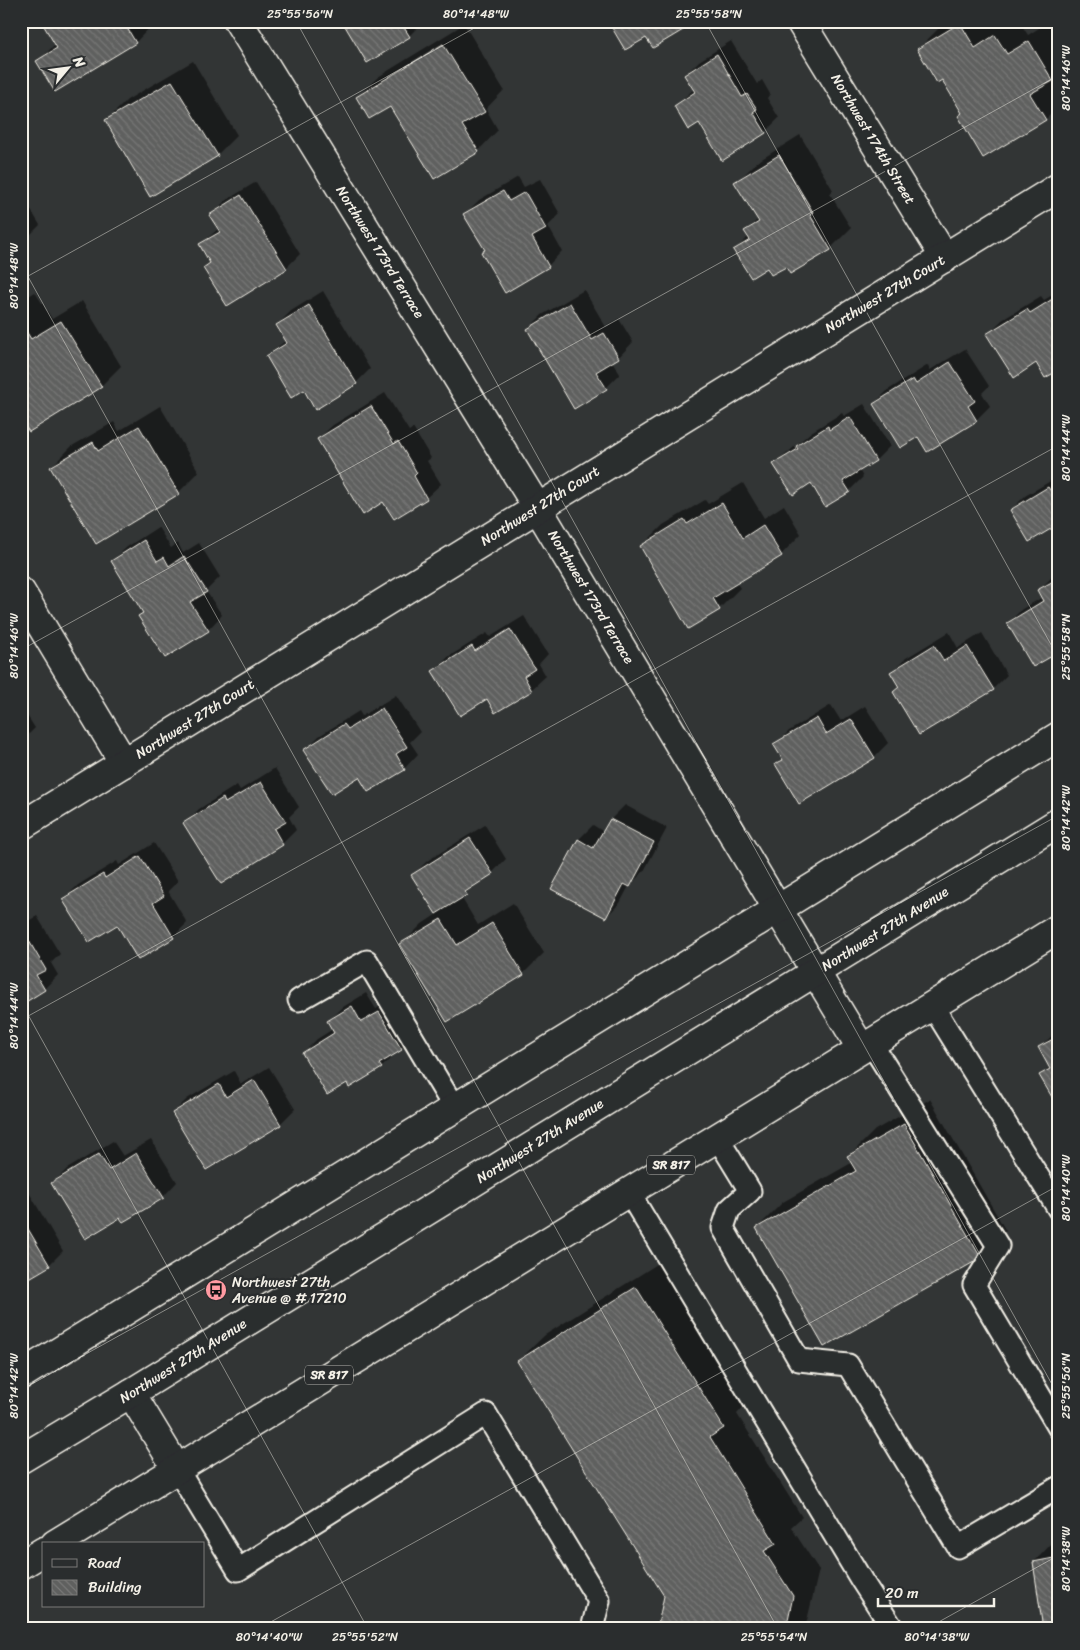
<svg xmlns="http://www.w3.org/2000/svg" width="1080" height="1650" font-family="Sriracha,sans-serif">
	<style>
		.shadow { fill: #0007 }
		.building { fill: url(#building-back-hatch); stroke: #f4f1e8 }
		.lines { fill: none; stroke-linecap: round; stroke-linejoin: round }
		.lane-casing { stroke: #f4f1e8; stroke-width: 25 }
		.street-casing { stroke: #f4f1e8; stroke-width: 31 }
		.primary-casing { stroke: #f4f1e8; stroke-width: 31 }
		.lane { stroke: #2a2d2e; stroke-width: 21 }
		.street { stroke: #2a2d2e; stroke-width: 28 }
		.primary { stroke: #2a2d2e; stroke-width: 28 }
		.ticks { fill: none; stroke: #f4f1e8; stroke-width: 1; stroke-opacity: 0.45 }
		.labels { text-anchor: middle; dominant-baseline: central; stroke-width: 4.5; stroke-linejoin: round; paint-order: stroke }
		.shield { fill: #2a2d2e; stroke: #b7b6b0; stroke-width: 1 }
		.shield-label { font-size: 12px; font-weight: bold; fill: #f4f1e8 }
		.street-label { font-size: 14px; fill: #f4f1e8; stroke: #2a2d2e }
		.poi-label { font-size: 14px; fill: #f4f1e8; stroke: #2a2d2e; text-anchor: start }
		.neatline { fill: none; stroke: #f4f1e8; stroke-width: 2 }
		.ticks-label { font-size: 12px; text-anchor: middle; fill: #f4f1e8 }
	</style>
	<defs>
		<pattern id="building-back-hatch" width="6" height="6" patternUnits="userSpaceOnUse" patternTransform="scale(1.25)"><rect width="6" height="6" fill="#5f605f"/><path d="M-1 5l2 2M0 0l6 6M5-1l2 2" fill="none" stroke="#777776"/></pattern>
	</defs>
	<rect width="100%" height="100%" fill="#323535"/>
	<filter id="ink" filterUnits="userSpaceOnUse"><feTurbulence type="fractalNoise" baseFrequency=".02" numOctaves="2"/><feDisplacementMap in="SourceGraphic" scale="10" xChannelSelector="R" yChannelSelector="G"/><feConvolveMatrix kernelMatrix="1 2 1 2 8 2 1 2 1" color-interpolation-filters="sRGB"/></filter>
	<g filter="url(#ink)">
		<g class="shadow">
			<path d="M42,21H156L136,42L55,91L38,62L56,43Z"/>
			<path d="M343,21H422L423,22L409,36Z"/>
			<path d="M951,21H992L996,28L1007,21H1019L1028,35L1050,21L1059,36V74L1054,79L1059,87V106L1046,119L984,156L963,113L943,78L918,49L939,28Z"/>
			<path d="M464,24L504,90L486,109L498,130L478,151L390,105L357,97L378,77Z"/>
			<path d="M731,41L757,84L762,80L770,94L767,98L779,118L765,132L700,122L675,106L694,89L685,75L699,61Z"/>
			<path d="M193,61L237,135L217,155L106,121L127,100Z"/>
			<path d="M800,135L833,190L830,194L851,228L830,249L786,265L767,267L735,250L749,236L746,231L758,219L736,183L757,162Z"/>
			<path d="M518,177L524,187L540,179L560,214L548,226L562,251L548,266L505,291L486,249L465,214L479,200Z"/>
			<path d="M256,182L300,254L286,268H204L210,262L200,245L219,228L211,215L225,201Z"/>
			<path d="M21,194L40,225L21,244Z"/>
			<path d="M584,290L606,327L619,319L633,342L619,357L612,361L620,374L606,388L528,329L542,315Z"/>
			<path d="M323,291L370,369L356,383L304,389L267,356L286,340L277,325L291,311Z"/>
			<path d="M1059,291V368L1037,361L988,334L1002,320L1041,296L1044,300Z"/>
			<path d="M35,292L52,319L82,301L121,366L101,386L21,417V301Z"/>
			<path d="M965,349L989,386L982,393L990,406L976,420L874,404L888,390L928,365L930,370Z"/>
			<path d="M385,393L409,431L413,428L431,458L427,461L441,484L426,498L394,518L384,501L318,439L333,425Z"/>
			<path d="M864,404L890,446L876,460L859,470L863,477L849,491L812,481L775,464L811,432L842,413L844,416Z"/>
			<path d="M160,406L199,472L178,493L96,542L51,467L72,446L114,422L119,431Z"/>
			<path d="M1059,476V523L1011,510L1025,496Z"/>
			<path d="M743,483L764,518L784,505L801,534L781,555L736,582L740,588L719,609L688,628L642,546L663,525L705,500L708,504Z"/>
			<path d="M158,527L171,548L178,543L183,553L199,543L220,577L206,591L222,615L208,630L144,612L112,561L127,547Z"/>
			<path d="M1059,573V650L1008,623L1022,609L1043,597L1039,590L1053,576Z"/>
			<path d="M524,616L548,654L539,664L546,676L531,690L496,712L487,697L434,671L448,657L487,633L490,637Z"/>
			<path d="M949,632L958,648L982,633L1007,675L993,689L900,686L892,672L906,658Z"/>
			<path d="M396,695L420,732L410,742L418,754L404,769L305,750L319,736L359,711L362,716Z"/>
			<path d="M831,705L841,721L865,706L888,743L874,757L776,765L783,758L775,745L789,731Z"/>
			<path d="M21,706L35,728L21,742Z"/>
			<path d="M275,768L299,807L289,817L296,830L282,844L185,823L199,809L237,785L240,790Z"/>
			<path d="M625,805L667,828L644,871L629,886L620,903L606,917L553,888L579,839L593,825L604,832L611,819Z"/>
			<path d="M485,825L506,859L492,873L478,882L461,897L478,925L513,903L544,953L523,974L401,945L422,924L437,914L413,875L427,861Z"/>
			<path d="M154,843L178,881L168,891L187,923L173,937L117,923L64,899L78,885L117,861L119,865Z"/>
			<path d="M37,916L60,954L51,963L58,975L44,989L21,1004V925Z"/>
			<path d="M366,993L376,1009L393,999L415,1035L382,1067L350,1086L347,1082L303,1053L317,1039L333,1029L329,1021L343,1007Z"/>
			<path d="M1059,1029V1107L1041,1076L1050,1066L1040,1047Z"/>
			<path d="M269,1067L295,1109L280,1124L207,1168L173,1113L187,1099L234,1071L241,1084Z"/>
			<path d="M930,1099L1006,1231L980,1257L757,1228L783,1202L853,1162L849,1156L875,1130Z"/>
			<path d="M151,1140L177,1182L163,1197L123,1221L120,1216L53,1183L67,1169L113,1141L123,1156Z"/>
			<path d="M30,1194L63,1251L49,1265L21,1282V1199Z"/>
			<path d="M662,1261L749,1401L737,1414L802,1517L791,1527L819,1570L805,1629H658L665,1596L518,1361L545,1335Z"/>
			<path d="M1054,1541H1059V1629L1034,1562Z"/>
		</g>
		<g class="building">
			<path d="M41,21H123L136,43L55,92L36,61L57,48Z"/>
			<path d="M342,21H400L410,37L367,63Z"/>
			<path d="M608,21H691L693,24L653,48L646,38L625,50Z"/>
			<path d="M960,23L975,48L995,35L1007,54L1029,41L1053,81L1030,94L1046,120L983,158L958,116L962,113L942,80L937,83L917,49Z"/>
			<path d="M443,44L485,112L462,125L479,152L434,179L390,107L369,119L356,97Z"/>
			<path d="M717,54L742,97L747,94L757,109L753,112L766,133L722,161L699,123L688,130L674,106L695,92L684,75Z"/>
			<path d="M172,81L218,156L150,197L105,120Z"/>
			<path d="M779,155L813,212L810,215L831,250L790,274L786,267L771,275L767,268L751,278L733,250L750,240L744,231L759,222L734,182Z"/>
			<path d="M503,191L509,201L525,192L546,229L532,237L549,267L505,293L481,252L485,250L463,214Z"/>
			<path d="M241,195L287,269L227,306L203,268L210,263L199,244L220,232L209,215Z"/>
			<path d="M1059,295V370L1045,378L1036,363L1014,378L986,334L1027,309L1030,313Z"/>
			<path d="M570,303L592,340L604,333L619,358L596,372L607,389L574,409L527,329Z"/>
			<path d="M309,305L357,384L315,410L304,390L291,398L266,356L287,343L276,325Z"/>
			<path d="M61,321L102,387L29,432L21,419V323L31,339Z"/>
			<path d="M950,362L975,401L968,406L977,421L927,452L918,437L900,448L873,404L913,379L916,384Z"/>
			<path d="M371,406L394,444L398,441L417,473L414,476L427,499L394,519L383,502L363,515L317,439Z"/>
			<path d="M850,417L876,461L843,481L850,492L825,507L811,483L793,495L773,464L798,449L796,446L828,426L829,430Z"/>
			<path d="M139,426L179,494L96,544L50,467L93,442L98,451Z"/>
			<path d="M1048,487L1059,503V524L1029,542L1010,510Z"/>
			<path d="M722,503L743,538L763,525L782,556L713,598L720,610L688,629L640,546L684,519L687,524Z"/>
			<path d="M144,540L157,561L164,557L169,566L184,556L207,592L190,602L209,631L165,658L138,616L143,613L111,561Z"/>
			<path d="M1059,578V652L1033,667L1007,623L1043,601L1037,590Z"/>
			<path d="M510,629L535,669L524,676L532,691L495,713L487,699L460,716L432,671L472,646L475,651Z"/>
			<path d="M934,645L944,661L967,646L994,690L919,735L893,692L899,687L890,672Z"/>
			<path d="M382,708L407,747L396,754L405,770L368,792L359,777L332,794L303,750L344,724L348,729Z"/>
			<path d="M817,718L826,734L851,719L875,758L799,804L775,764L783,760L773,744Z"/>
			<path d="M261,782L286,822L274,829L283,845L221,884L183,823L223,798L225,803Z"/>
			<path d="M610,819L654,842L630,887L624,884L606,918L551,889L578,839L593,848Z"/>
			<path d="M470,838L493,874L465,892L467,895L436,914L411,875Z"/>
			<path d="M140,856L164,896L153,903L174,938L138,960L117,925L89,942L62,899L103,874L105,878Z"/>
			<path d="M441,919L457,945L492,923L524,975L447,1022L399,944Z"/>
			<path d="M22,929L46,970L36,975L45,990L21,1005Z"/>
			<path d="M352,1006L361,1022L379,1012L402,1050L379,1064L382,1068L349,1088L347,1083L327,1095L302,1053L334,1033L327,1021Z"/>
			<path d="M1059,1036V1109L1039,1075L1050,1069L1038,1047Z"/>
			<path d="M254,1080L281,1125L206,1170L172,1113L219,1084L226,1097Z"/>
			<path d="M904,1124L981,1258L824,1347L756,1228L856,1171L847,1156Z"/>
			<path d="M136,1153L164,1198L123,1222L120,1218L85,1239L51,1183L99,1154L109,1170Z"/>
			<path d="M21,1217L50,1266L21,1283Z"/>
			<path d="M636,1287L724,1428L710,1437L776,1544L764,1551L793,1596L786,1629H657L664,1596L517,1361Z"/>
			<path d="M1059,1557V1629H1043L1033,1562Z"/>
		</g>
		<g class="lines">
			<g class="lane-casing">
				<g id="lane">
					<path d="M299,1000L367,961L455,1109"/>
					<path d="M932,1005L1059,1210"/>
					<path d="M871,1043L998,1246L974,1285L1059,1428"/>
					<path d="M717,1137L750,1191L729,1210L723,1228L799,1360L848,1365L958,1547L1059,1487"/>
					<path d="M628,1191L862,1581L893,1629"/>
					<path d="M177,1469L238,1570L486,1414L599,1601L592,1629"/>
				</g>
			</g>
			<g class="street-casing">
				<g id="street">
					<path d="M238,21L537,507L861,1048"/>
					<path d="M800,21L945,258"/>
					<path d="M21,592L124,763"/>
					<path d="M21,826L1059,187"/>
					<path d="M21,1375L1059,736"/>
				</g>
			</g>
			<g class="primary-casing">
				<g id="primary">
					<path d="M131,1393L177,1469"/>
					<path d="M21,1459L131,1393L1059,822"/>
					<path d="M55,1544L1059,928"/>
					<path d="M21,1565L44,1551"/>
				</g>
			</g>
			<use href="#lane" class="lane"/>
			<use href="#street" class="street"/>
			<use href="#primary" class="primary"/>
		</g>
	</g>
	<path class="ticks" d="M296,21L1059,1397M705,21L1059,659M21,264L778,1629M21,280L487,21M21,650L1059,75M21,1002L368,1629M21,1020L1059,445M21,1390L1059,815M258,1629L1059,1185M926,1629L1059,1555"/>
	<defs>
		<g id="bus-disc" transform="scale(1.125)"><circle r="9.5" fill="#ff9aa2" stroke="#2a2d2e"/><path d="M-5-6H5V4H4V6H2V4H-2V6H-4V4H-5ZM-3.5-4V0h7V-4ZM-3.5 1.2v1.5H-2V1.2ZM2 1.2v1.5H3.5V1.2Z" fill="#111"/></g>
	</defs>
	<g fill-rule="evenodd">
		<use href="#bus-disc" x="216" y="1290"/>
	</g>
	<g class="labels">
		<g class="shield">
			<rect x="647" y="1155.5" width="48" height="19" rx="4"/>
			<rect x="305" y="1365.5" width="48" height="19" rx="4"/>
		</g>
		<g class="shield-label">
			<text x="671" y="1165">SR 817</text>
			<text x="329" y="1375">SR 817</text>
		</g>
		<g class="street-label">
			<text transform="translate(873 139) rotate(59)">Northwest 174th Street</text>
			<text transform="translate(380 252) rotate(58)">Northwest 173rd Terrace</text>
			<text transform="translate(885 294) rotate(-31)">Northwest 27th Court</text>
			<text transform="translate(540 506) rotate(-32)">Northwest 27th Court</text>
			<text transform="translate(591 597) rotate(59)">Northwest 173rd Terrace</text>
			<text transform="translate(195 719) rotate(-32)">Northwest 27th Court</text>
			<text transform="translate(885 929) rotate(-32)">Northwest 27th Avenue</text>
			<text transform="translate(540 1141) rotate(-32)">Northwest 27th Avenue</text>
			<text transform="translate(183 1361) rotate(-32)">Northwest 27th Avenue</text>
		</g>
		<g class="poi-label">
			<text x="232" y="1282">Northwest 27th<tspan x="232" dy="16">Avenue @ # 17210</tspan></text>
		</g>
	</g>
	<rect width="1080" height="1650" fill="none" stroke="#2a2d2e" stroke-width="55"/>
	<rect x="42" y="1542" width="162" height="65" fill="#2a2d2e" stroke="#7b7b78"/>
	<rect x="52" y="1559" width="25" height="8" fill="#2a2d2e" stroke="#7b7b78"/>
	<text x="88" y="1568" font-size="15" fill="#f4f1e8">Road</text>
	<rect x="52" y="1580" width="25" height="15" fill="url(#building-back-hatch)" stroke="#7b7b78"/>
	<text x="88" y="1592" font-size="15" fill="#f4f1e8">Building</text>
	<g transform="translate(68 68) rotate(61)" stroke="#2a2d2e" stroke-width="4" paint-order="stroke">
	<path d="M0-4L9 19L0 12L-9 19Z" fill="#f4f1e8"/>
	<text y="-8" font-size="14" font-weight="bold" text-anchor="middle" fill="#f4f1e8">N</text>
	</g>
	<path d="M878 1598v8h116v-8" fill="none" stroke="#f4f1e8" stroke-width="2.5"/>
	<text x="885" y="1598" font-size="15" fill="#f4f1e8" stroke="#2a2d2e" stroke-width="4" paint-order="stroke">20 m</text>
	<rect x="28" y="28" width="1024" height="1594" class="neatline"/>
	<g class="ticks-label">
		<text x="300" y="18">25°55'56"N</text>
		<text x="476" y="18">80°14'48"W</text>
		<text x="709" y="18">25°55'58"N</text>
		<text transform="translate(1066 78) rotate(-90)" y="4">80°14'46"W</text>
		<text transform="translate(14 276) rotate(-90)" y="4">80°14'48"W</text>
		<text transform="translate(1066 448) rotate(-90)" y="4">80°14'44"W</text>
		<text transform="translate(14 646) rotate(-90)" y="4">80°14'46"W</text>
		<text transform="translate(1066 647) rotate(-90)" y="4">25°55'58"N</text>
		<text transform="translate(1066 818) rotate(-90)" y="4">80°14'42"W</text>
		<text transform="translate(14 1016) rotate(-90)" y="4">80°14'44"W</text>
		<text transform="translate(1066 1188) rotate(-90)" y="4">80°14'40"W</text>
		<text transform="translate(1066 1386) rotate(-90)" y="4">25°55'56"N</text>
		<text transform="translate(14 1386) rotate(-90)" y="4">80°14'42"W</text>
		<text transform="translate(1066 1559) rotate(-90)" y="4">80°14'38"W</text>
		<text x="269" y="1641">80°14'40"W</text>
		<text x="365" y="1641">25°55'52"N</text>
		<text x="774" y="1641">25°55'54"N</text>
		<text x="937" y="1641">80°14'38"W</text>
	</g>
</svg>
